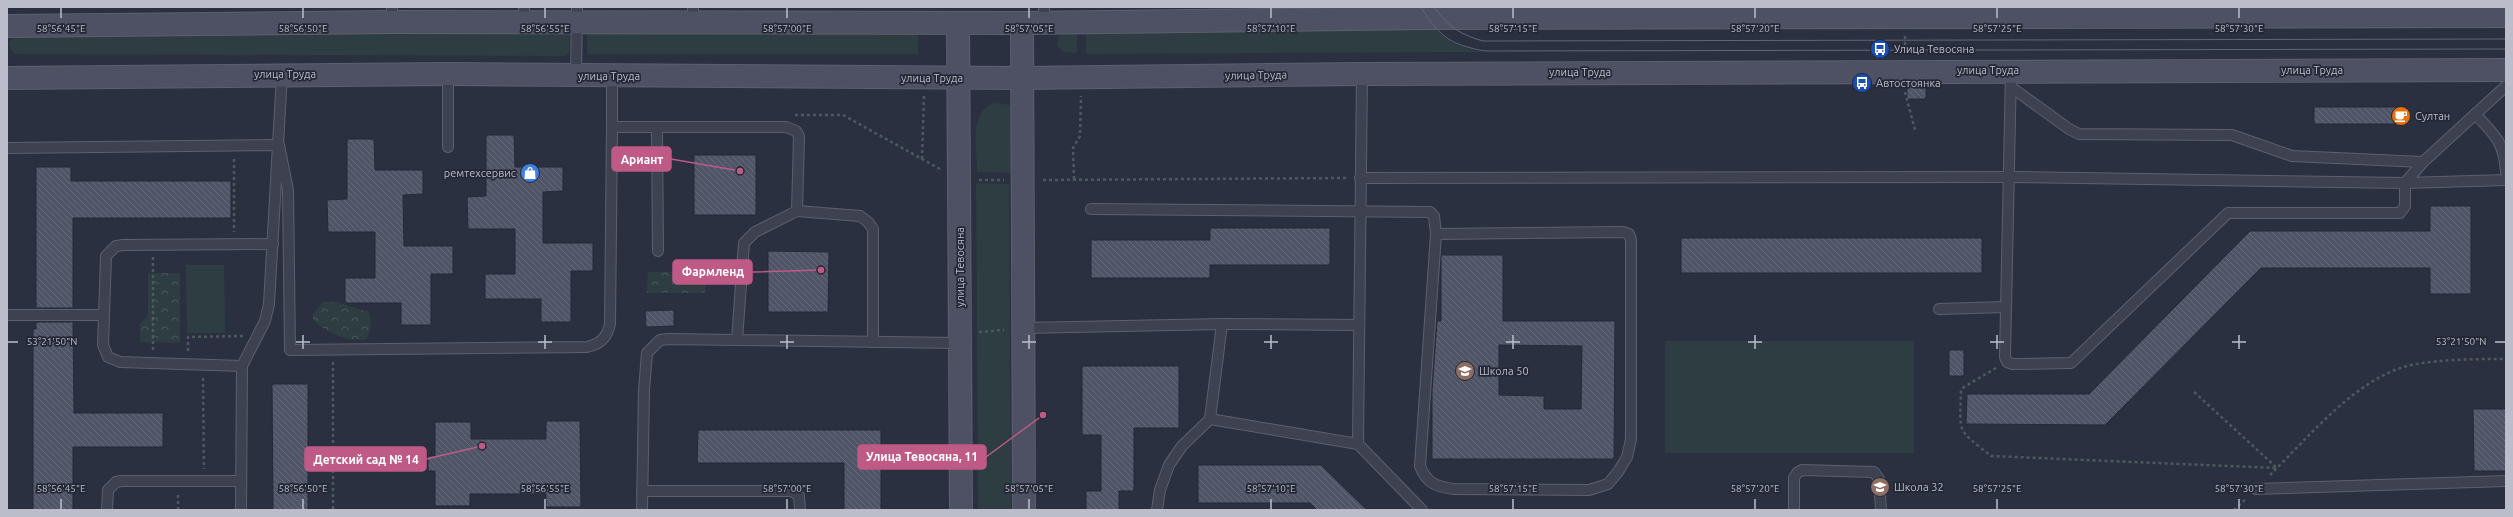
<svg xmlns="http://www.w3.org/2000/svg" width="2513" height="517" font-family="Ubuntu,sans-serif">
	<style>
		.green { fill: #2d3d42 }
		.park { fill: url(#park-crowns) }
		.building { fill: url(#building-back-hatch); stroke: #252938; fill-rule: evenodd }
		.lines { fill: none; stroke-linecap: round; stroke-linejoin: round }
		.lane-casing { stroke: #5c606e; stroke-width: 12 }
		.secondary-casing { stroke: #5c606e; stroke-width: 24 }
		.path { stroke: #4c5a60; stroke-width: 2.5; stroke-dasharray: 3 3; stroke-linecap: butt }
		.lane { stroke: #3e4250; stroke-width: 10 }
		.secondary { stroke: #4d5163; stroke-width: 22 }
		.tram { stroke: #616677; stroke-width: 1 }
		.ticks { fill: none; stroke: #bbbeca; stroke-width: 1.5 }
		.labels { text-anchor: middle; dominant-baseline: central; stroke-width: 3.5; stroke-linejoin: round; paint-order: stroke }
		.poi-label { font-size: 11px; fill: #bbbeca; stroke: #232736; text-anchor: start }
		.street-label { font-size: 11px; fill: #bbbeca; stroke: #232736 }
		.ticks-label { font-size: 10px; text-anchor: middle; fill: #bbbeca; stroke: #232736; stroke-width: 3.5; stroke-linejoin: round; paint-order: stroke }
		.leader { fill: none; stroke: #bf5a87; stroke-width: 1.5 }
		.callout-dot { fill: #bf5a87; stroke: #232736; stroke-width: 1.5 }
		.callout { fill: #bf5a87; stroke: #bf5a87; stroke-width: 1.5 }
		.callout-label { font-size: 12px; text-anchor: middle; font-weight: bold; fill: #fff }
	</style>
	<defs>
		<pattern id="park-crowns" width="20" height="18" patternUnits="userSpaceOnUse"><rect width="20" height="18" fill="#2d3d42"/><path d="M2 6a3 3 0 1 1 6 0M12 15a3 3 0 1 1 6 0" fill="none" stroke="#4a575c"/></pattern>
		<pattern id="building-back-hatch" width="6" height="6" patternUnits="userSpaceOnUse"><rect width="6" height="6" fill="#4f5467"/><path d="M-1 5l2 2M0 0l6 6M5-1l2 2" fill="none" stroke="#666b7b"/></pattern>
	</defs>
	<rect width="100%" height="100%" fill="#2a3040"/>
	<g class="green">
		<path d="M1434,28C1449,44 1464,49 1485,52L1086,54V30Z"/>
		<path d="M1077,30V53L1063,52L1057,45L1059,36Z"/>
		<rect x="587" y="31" width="331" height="23"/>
		<path d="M565,32L570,35L569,53L564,56L15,54L12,51L9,43L15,34Z"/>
		<path d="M994,103L1011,105L1020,173L977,172C977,151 968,112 994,103Z"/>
		<path d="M976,183L1009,184L1011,510H978Z"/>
		<path d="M186,265H224L225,333H187Z"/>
		<rect x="1665" y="341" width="249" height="112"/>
	</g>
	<g class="park">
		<path d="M648,272H705V293H647Z"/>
		<path d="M148,273H180V343L140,342V323L148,316Z"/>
		<path d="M323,302H336L369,312C372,321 371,330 366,339C347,343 327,332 313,320V314Z"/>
	</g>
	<g class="building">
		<rect x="1907" y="85" width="19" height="14"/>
		<rect x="2314" y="107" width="92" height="17"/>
		<path d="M486,135H514L515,167H563V191L543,192V243H593V271H571V322H541V299H485V274H515V229H468L467,197L486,196Z"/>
		<path d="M347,139H374L375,170H423V194L403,195L404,246H453V274H431V325H401V303H345V278H375V232H328L327,200L347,199Z"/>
		<rect x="694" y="155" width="62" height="60"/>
		<path d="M36,167H71V181H231V218H73V308H36Z"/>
		<path d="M2430,206H2471V294H2430V268H2261L2105,425L1966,424L1967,394H2089L2250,231H2430Z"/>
		<path d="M1210,228H1330V265H1210V278H1091V240H1210Z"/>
		<rect x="1681" y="238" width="301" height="35"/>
		<path d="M768,251L829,252L828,312H768Z"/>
		<path d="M1441,255H1503V321H1615L1614,459H1432V391L1437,321H1441ZM1499,345L1582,346L1581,409H1544V396L1499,395Z"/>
		<path d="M674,310V326L646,327L645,311Z"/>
		<path d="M36,322H73L74,413H163V447H73V510H33V329H36Z"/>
		<rect x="1949" y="350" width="15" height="26"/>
		<path d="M1082,366H1179V428H1134V491H1119V510H1086V491H1101V435H1082Z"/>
		<path d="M272,384H308V510H273Z"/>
		<path d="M2473,409H2506V471H2474Z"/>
		<path d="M546,421H580L581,507H546V494H470V506H435V471H428V456H435V422H471V439H546Z"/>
		<path d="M698,430H881V510H844V463H697Z"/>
		<path d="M1198,465H1321L1367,510H1317L1310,503H1198Z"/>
	</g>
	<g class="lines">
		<g class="lane-casing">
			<g id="lane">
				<path d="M392,7V22"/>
				<path d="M693,7V23"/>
				<path d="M524,23V7"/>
				<path d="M1044,23V7"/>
				<path d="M2011,70L2005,357L2007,362L2013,364L2071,363L2228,213H2400L2405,206V183L2423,162L2506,86"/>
				<path d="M448,74V147"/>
				<path d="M1362,74L1358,444L1422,510"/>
				<path d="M612,75V127H786L796,131L799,136L797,211L755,232L744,243L737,340L960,343"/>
				<path d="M576,76L577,7"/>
				<path d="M2011,87L2069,129L2079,134L2232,135L2292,156L2423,162"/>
				<path d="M2475,114C2495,135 2504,142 2506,172"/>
				<path d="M657,127L658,251"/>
				<path d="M7,148L279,145L288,190L290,350L587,347C600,344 607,338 610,324L612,127"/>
				<path d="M1360,178L2010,177L2405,183L2506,180"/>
				<path d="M1091,209L1430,212L1434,216L1436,234L1420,466C1426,483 1437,487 1454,489L1589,490L1608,484L1618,472L1627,457L1631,439V240L1629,234L1623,232L1436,234"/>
				<path d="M797,211L860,216L868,222L873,229V342"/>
				<path d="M1939,309L2005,307"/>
				<path d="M7,315H103"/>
				<path d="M1222,324L1359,325"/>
				<path d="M1023,328L1222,324L1210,419L1182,446L1169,465L1160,490L1157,510"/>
				<path d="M242,366L120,362L108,357L103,345L106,256L116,246L123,245L273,244"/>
				<path d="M1210,419L1358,444"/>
				<path d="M2256,489L2506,481"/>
				<path d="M642,491H792L799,496L800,510"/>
				<path d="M107,510L108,490L116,482L121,481H240"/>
				<path d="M241,510L242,366L265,321L269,304L282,74"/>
				<path d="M642,510L644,390L647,353L660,340L669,339L737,340"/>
				<path d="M1794,510V478L1797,473L1802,470L1874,472L1879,479L1881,510"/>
			</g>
		</g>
		<g class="secondary-casing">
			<g id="secondary">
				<path d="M958,23L961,510"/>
				<path d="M1022,23L1024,510"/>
				<path d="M7,26L392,22L1022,23L1428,18L2506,16"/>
				<path d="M7,78L448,74L1022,78L1362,74L2506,70"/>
			</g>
		</g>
		<g class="path">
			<path d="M1905,36V52"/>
			<path d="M1905,92L1915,130"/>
			<path d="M795,115H843L940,169"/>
			<path d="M234,159V232"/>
			<path d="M922,159L924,96"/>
			<path d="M1074,179L1073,148L1080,136L1081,96"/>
			<path d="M979,180H1004"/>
			<path d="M1043,180L1348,178"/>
			<path d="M979,332L1004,330"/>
			<path d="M153,350V257"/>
			<path d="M188,351V337L243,336"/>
			<path d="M333,362V510"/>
			<path d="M1996,368L1964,387L1961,390C1960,435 1956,428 1991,456L2277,468L2192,390"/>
			<path d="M203,378L204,469"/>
			<path d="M2270,475C2309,437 2357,377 2411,365C2442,359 2475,359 2506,359"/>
			<path d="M178,495V510"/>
			<path d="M2234,510L2247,498"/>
		</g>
		<use href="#lane" class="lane"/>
		<use href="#secondary" class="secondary"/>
		<g class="tram">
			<path d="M1421,7C1439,37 1451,45 1485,51L2506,49"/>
			<path d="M1434,7C1447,26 1461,35 1483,41L2506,39"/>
		</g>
	</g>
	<path class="ticks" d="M61,8V18M303,8V18M545,8V18M787,8V18M1029,8V18M1271,8V18M1513,8V18M1755,8V18M1997,8V18M2239,8V18M303,335V349M545,335V349M787,335V349M1029,335V349M1271,335V349M1513,335V349M1755,335V349M1997,335V349M2239,335V349M8,342H18M296,342H310M538,342H552M780,342H794M1022,342H1036M1264,342H1278M1506,342H1520M1748,342H1762M1990,342H2004M2232,342H2246M2495,342H2505M61,499V509M303,499V509M545,499V509M787,499V509M1029,499V509M1271,499V509M1513,499V509M1755,499V509M1997,499V509M2239,499V509"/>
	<defs>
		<g id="bus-disc" transform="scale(1)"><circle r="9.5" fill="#1a4fb4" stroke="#232736"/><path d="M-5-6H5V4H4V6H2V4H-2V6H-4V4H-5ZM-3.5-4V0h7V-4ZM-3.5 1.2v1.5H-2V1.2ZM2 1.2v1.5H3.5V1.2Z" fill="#fff"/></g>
		<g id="cafe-disc" transform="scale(1)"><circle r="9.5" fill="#e8710a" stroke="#232736"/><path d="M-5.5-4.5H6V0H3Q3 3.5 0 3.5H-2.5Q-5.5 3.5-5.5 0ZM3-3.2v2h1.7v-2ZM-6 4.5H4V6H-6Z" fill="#fff"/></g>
		<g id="shop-disc" transform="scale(1)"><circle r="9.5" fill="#3f7fe0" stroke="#232736"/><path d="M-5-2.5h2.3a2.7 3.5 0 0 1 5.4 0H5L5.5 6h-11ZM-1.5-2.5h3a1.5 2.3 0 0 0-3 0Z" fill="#fff"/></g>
		<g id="school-disc" transform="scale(1)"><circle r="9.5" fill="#8d6e63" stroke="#232736"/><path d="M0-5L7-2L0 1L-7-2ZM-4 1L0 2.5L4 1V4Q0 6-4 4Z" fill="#fff"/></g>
	</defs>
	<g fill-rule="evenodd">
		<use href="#bus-disc" x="1880" y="49"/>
		<use href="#bus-disc" x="1862" y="83"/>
		<use href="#cafe-disc" x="2401" y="116"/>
		<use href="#shop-disc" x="530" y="173"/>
		<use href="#school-disc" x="1465" y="371"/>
		<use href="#school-disc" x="1880" y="487"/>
	</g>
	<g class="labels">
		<g class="poi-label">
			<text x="1894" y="49">Улица Тевосяна</text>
			<text x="1876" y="83">Автостоянка</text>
			<text x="2415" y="116">Султан</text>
			<text x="516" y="173" text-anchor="end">ремтехсервис</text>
			<text x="1479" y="371">Школа 50</text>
			<text x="1894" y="487">Школа 32</text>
		</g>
		<g class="street-label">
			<text x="1988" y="70">улица Труда</text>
			<text x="2312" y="70">улица Труда</text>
			<text x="1580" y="72">улица Труда</text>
			<text x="285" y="74">улица Труда</text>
			<text transform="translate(1256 75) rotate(-1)">улица Труда</text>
			<text x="609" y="76">улица Труда</text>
			<text x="932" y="78">улица Труда</text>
			<text transform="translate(960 267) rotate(-90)">улица Тевосяна</text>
		</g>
	</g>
	<g class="ticks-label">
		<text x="61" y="32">58°56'45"E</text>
		<text x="303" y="32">58°56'50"E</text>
		<text x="545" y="32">58°56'55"E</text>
		<text x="787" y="32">58°57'00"E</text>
		<text x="1029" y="32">58°57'05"E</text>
		<text x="1271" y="32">58°57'10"E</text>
		<text x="1513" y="32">58°57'15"E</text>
		<text x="1755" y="32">58°57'20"E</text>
		<text x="1997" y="32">58°57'25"E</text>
		<text x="2239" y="32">58°57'30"E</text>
		<text x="52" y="345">53°21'50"N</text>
		<text x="2461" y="345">53°21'50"N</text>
		<text x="61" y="492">58°56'45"E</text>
		<text x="303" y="492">58°56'50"E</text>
		<text x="545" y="492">58°56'55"E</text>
		<text x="787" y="492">58°57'00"E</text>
		<text x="1029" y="492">58°57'05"E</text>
		<text x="1271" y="492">58°57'10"E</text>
		<text x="1513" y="492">58°57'15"E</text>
		<text x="1755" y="492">58°57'20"E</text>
		<text x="1997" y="492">58°57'25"E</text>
		<text x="2239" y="492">58°57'30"E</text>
	</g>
	<path class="leader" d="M740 171L671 159M821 270L752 272M1043 415L986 457M482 446L426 459"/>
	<g class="callout-dot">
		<circle cx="740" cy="171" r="4"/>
		<circle cx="821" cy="270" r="4"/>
		<circle cx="1043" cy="415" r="4"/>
		<circle cx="482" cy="446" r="4"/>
	</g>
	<g class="callout">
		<rect x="612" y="147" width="59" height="24" rx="4"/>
		<rect x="673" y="260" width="79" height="24" rx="4"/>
		<rect x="858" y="445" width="128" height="24" rx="4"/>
		<rect x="305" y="447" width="121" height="24" rx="4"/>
	</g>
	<g class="callout-label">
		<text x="642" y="164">Ариант</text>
		<text x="713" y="276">Фармленд</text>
		<text x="922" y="461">Улица Тевосяна, 11</text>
		<text x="366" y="464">Детский сад № 14</text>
	</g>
	<rect width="2513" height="517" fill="none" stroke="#bbbeca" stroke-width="16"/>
</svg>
